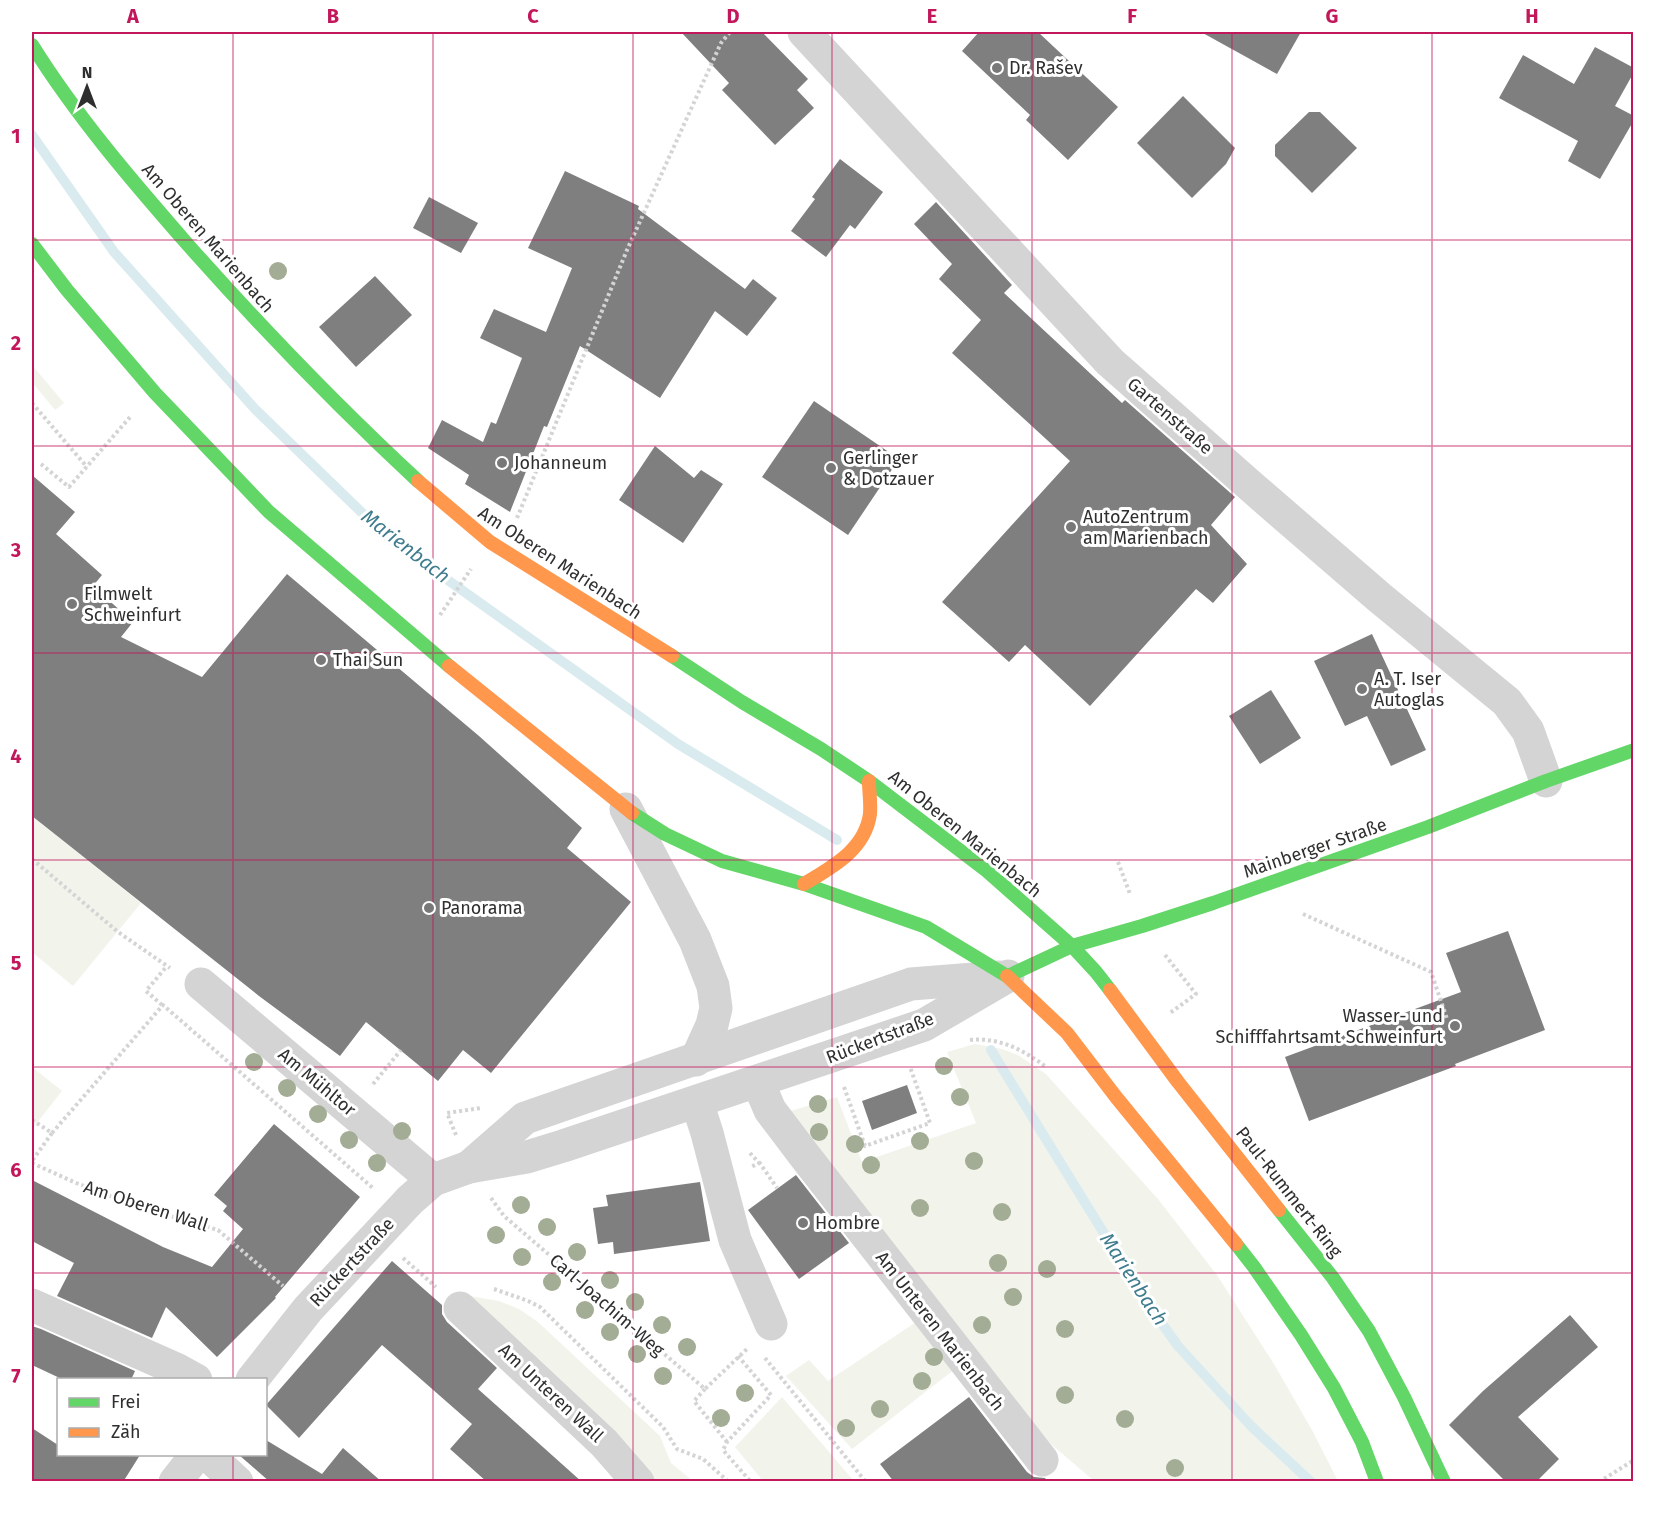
<svg xmlns="http://www.w3.org/2000/svg" width="1665" height="1513" font-family="'Fira Sans',sans-serif">
	<style>
		.green { fill: #f2f4ec }
		.lines { fill: none; stroke-linecap: round; stroke-linejoin: round }
		.stream { stroke: #daebf0; stroke-width: 10 }
		.building { fill: #7f7f7f }
		.path { stroke: #d4d4d4; stroke-width: 4; stroke-dasharray: 3 3; stroke-linecap: butt }
		.street { stroke: #d4d4d4; stroke-width: 33 }
		.fast { stroke: #63d668; stroke-width: 14 }
		.slow { stroke: #ff974d; stroke-width: 14 }
		.tree { fill: #a3ac94 }
		.grid { fill: none; stroke: #c2185b; stroke-width: 1.5; stroke-opacity: 0.55 }
		.poi-dot { fill: #787878; stroke: #fff; stroke-width: 2 }
		.labels { text-anchor: middle; dominant-baseline: central; stroke-width: 6; stroke-linejoin: round; paint-order: stroke }
		.poi-label { font-size: 18px; fill: #2f2f2f; stroke: #fff; text-anchor: start }
		.street-label { font-size: 18px; fill: #2f2f2f; stroke: #fff }
		.water-label { font-size: 20px; font-style: italic; fill: #3f7c8e; stroke: #fff }
		.neatline { fill: none; stroke: #c2185b; stroke-width: 2 }
		.grid-label { font-size: 20px; text-anchor: middle; font-weight: bold; fill: #c2185b }
	</style>
	<rect width="100%" height="100%" fill="#fff"/>
	<g class="green">
		<path d="M32,365L64,403L55,410L32,382Z"/>
		<path d="M32,816L141,903L73,986L32,952Z"/>
		<path d="M975,1044L1002,1049L1018,1055L1046,1074L1158,1199L1217,1275L1274,1364L1312,1430L1338,1481H1094L1051,1444L897,1259L787,1112L837,1097L862,1162L976,1123L947,1052Z"/>
		<path d="M32,1067L62,1091L32,1129Z"/>
		<path d="M464,1295L499,1301L519,1309L538,1322L660,1436L671,1463L693,1481H654Z"/>
		<path d="M916,1322L955,1369L852,1449L786,1376L809,1360L828,1381Z"/>
		<path d="M782,1397L854,1481H763L735,1447Z"/>
	</g>
	<g class="lines">
		<g class="stream">
			<path d="M32,135L114,252L255,409L386,536L678,744L837,840"/>
			<path d="M991,1050L1145,1300L1178,1346L1251,1426L1311,1482"/>
		</g>
	</g>
	<g class="building">
		<path d="M681,32H762L808,79L797,90L814,108L775,145L722,90L729,83Z"/>
		<path d="M979,32H1038L1118,107L1068,160L1026,120L1030,115L962,51Z"/>
		<path d="M1201,32H1301L1277,74Z"/>
		<path d="M1595,47L1634,68V72L1615,106L1634,116V120L1600,179L1568,161L1578,141L1499,98L1523,55L1574,84Z"/>
		<path d="M1183,96L1235,148L1226,164L1192,198L1137,143Z"/>
		<path d="M1309,112H1320L1357,148L1312,193L1275,156V145Z"/>
		<path d="M840,159L883,192L855,229L850,225L826,257L791,231L815,199L812,197Z"/>
		<path d="M565,171L639,206L638,209L745,289L753,279L777,298L747,336L715,311L660,398L580,346L547,427L544,426L510,512L465,484L469,475L428,448L442,420L483,442L491,422L496,424L522,358L480,338L494,309L546,332L572,268L528,248Z"/>
		<path d="M429,197L478,223L461,253L413,228Z"/>
		<path d="M936,202L1012,285L1004,293L1122,403L1125,400L1235,497L1211,525L1247,564L1213,603L1196,589L1090,706L1025,645L1009,662L942,602L1070,461L952,353L981,320L939,279L952,264L914,224Z"/>
		<path d="M375,276L412,315L356,367L319,327Z"/>
		<path d="M814,401L899,459L848,535L762,477Z"/>
		<path d="M655,446L694,478L701,470L723,484L683,543L619,500Z"/>
		<path d="M32,475L75,512L56,534L102,575L93,586L133,622L121,637L202,677L287,574L479,736L582,828L567,848L631,902L491,1073L463,1050L438,1081L366,1022L340,1056L259,996L32,816Z"/>
		<path d="M1372,634L1426,750L1391,766L1367,716L1345,726L1314,661Z"/>
		<path d="M1271,690L1301,738L1260,764L1229,716Z"/>
		<path d="M1508,931L1545,1030L1455,1064L1456,1066L1309,1121L1285,1057L1461,992L1446,953Z"/>
		<path d="M907,1085L917,1113L872,1130L862,1101Z"/>
		<path d="M274,1124L360,1197L275,1297L276,1298L217,1357L166,1307L152,1338L57,1296L74,1263L32,1241V1180L163,1247L212,1267L243,1229L223,1211L227,1206L214,1195Z"/>
		<path d="M796,1175L849,1243L799,1279L748,1210Z"/>
		<path d="M700,1182L710,1241L614,1254L613,1242L598,1244L593,1208L608,1206L606,1195Z"/>
		<path d="M392,1261L442,1305V1314L447,1322L497,1368L478,1389L582,1482H487L450,1449L472,1424L382,1345L299,1438L266,1405Z"/>
		<path d="M1570,1315L1598,1347L1518,1417L1559,1459L1536,1482H1506L1449,1425L1483,1391Z"/>
		<path d="M32,1326L41,1329L135,1371L131,1380H64L32,1365Z"/>
		<path d="M969,1397L1027,1472L1034,1477L1045,1478L1048,1482H894L880,1464Z"/>
		<path d="M32,1428L58,1445V1455H140L123,1482H32Z"/>
		<path d="M266,1440L322,1474L343,1448L382,1482H270L239,1455H266Z"/>
	</g>
	<g class="lines">
		<g class="path">
			<path d="M32,403L87,467"/>
			<path d="M41,464L69,487L131,416"/>
			<path d="M517,518L627,250L721,43L730,32"/>
			<path d="M440,615L471,569"/>
			<path d="M32,859L118,932L170,968"/>
			<path d="M1118,862L1130,894"/>
			<path d="M1303,914L1431,972L1447,1019"/>
			<path d="M1165,955L1196,994L1170,1013"/>
			<path d="M162,1005L146,991L167,966"/>
			<path d="M970,1040C999,1037 1024,1050 1046,1067"/>
			<path d="M373,1084L401,1050"/>
			<path d="M844,1087L865,1146L930,1123L910,1067"/>
			<path d="M32,1120L52,1133L32,1161"/>
			<path d="M52,1133L163,1005L374,1189"/>
			<path d="M456,1135L447,1113L481,1108"/>
			<path d="M750,1153L759,1163L751,1167"/>
			<path d="M759,1162L777,1188"/>
			<path d="M32,1163L76,1183L140,1207L218,1230L283,1286"/>
			<path d="M491,1198L504,1216L705,1389L748,1348"/>
			<path d="M403,1258L436,1287"/>
			<path d="M494,1289L528,1301L540,1307L663,1427L677,1449L703,1459L729,1482"/>
			<path d="M738,1356L771,1395L727,1442L723,1450L751,1482"/>
			<path d="M765,1358L866,1482"/>
			<path d="M705,1389L694,1401L727,1442"/>
			<path d="M1599,1482L1634,1460"/>
		</g>
		<g class="street">
			<path d="M804,32L1110,362L1254,489L1380,598L1507,702L1528,731L1546,781"/>
			<path d="M626,809L695,940L713,986L716,1008L712,1025L696,1060"/>
			<path d="M201,984L433,1180"/>
			<path d="M758,1082L770,1110L804,1155L1042,1460"/>
			<path d="M697,1102L707,1133L735,1240L771,1324"/>
			<path d="M469,1167L525,1118L911,984L999,977"/>
			<path d="M32,1305L176,1369L196,1380"/>
			<path d="M460,1308L604,1443L638,1482"/>
			<path d="M252,1380L308,1309L410,1200L433,1180L469,1167L527,1157L563,1146L924,1025L1008,976"/>
			<path d="M207,1454L237,1482"/>
			<path d="M175,1482L197,1454"/>
		</g>
		<g class="fast">
			<path d="M32,45C77,117 133,182 189,246C262,328 338,407 418,481"/>
			<path d="M32,244L67,290L155,393L269,512L449,666"/>
			<path d="M672,656L742,702L821,749L869,781L987,871L1072,946L1096,972L1110,990"/>
			<path d="M632,813L665,834L722,861L804,884L926,927L1007,976"/>
			<path d="M1008,976L1072,946L1142,926L1213,903L1428,827L1546,781L1634,750"/>
			<path d="M1279,1210L1333,1278L1369,1331L1404,1397L1444,1482"/>
			<path d="M1236,1244L1254,1267L1301,1335L1334,1388L1362,1442L1377,1482"/>
		</g>
		<g class="slow">
			<path d="M418,481L490,542L672,656"/>
			<path d="M449,666L632,813"/>
			<path d="M804,884C832,867 865,850 870,814C871,803 869,792 869,781"/>
			<path d="M1007,976L1067,1033L1116,1097L1236,1244"/>
			<path d="M1110,990L1178,1082L1279,1210"/>
		</g>
	</g>
	<g class="tree">
		<circle cx="278" cy="271" r="9"/>
		<circle cx="254" cy="1062" r="9"/>
		<circle cx="944" cy="1066" r="9"/>
		<circle cx="287" cy="1088" r="9"/>
		<circle cx="960" cy="1097" r="9"/>
		<circle cx="818" cy="1104" r="9"/>
		<circle cx="318" cy="1114" r="9"/>
		<circle cx="402" cy="1131" r="9"/>
		<circle cx="819" cy="1132" r="9"/>
		<circle cx="349" cy="1140" r="9"/>
		<circle cx="920" cy="1141" r="9"/>
		<circle cx="855" cy="1144" r="9"/>
		<circle cx="974" cy="1161" r="9"/>
		<circle cx="377" cy="1163" r="9"/>
		<circle cx="871" cy="1165" r="9"/>
		<circle cx="521" cy="1205" r="9"/>
		<circle cx="920" cy="1208" r="9"/>
		<circle cx="1002" cy="1212" r="9"/>
		<circle cx="547" cy="1227" r="9"/>
		<circle cx="496" cy="1235" r="9"/>
		<circle cx="577" cy="1252" r="9"/>
		<circle cx="522" cy="1257" r="9"/>
		<circle cx="998" cy="1263" r="9"/>
		<circle cx="1047" cy="1269" r="9"/>
		<circle cx="610" cy="1280" r="9"/>
		<circle cx="552" cy="1282" r="9"/>
		<circle cx="1013" cy="1297" r="9"/>
		<circle cx="635" cy="1302" r="9"/>
		<circle cx="585" cy="1310" r="9"/>
		<circle cx="662" cy="1325" r="9"/>
		<circle cx="982" cy="1325" r="9"/>
		<circle cx="1065" cy="1329" r="9"/>
		<circle cx="610" cy="1332" r="9"/>
		<circle cx="687" cy="1347" r="9"/>
		<circle cx="637" cy="1354" r="9"/>
		<circle cx="934" cy="1357" r="9"/>
		<circle cx="663" cy="1376" r="9"/>
		<circle cx="922" cy="1381" r="9"/>
		<circle cx="745" cy="1393" r="9"/>
		<circle cx="1065" cy="1395" r="9"/>
		<circle cx="880" cy="1409" r="9"/>
		<circle cx="721" cy="1418" r="9"/>
		<circle cx="1125" cy="1419" r="9"/>
		<circle cx="846" cy="1428" r="9"/>
		<circle cx="1175" cy="1468" r="9"/>
	</g>
	<path class="grid" d="M233,32V1380M433,32V1482M633,32V1482M832,32V1482M1032,32V1482M1232,32V1482M1432,32V1482M32,240H1634M32,446H1634M32,653H1634M32,860H1634M32,1067H1634M32,1273H1634M233,1454V1482"/>
	<g class="poi-dot">
		<circle cx="997" cy="68" r="6"/>
		<circle cx="502" cy="463" r="6"/>
		<circle cx="831" cy="468" r="6"/>
		<circle cx="1071" cy="527" r="6"/>
		<circle cx="72" cy="604" r="6"/>
		<circle cx="321" cy="660" r="6"/>
		<circle cx="1362" cy="689" r="6"/>
		<circle cx="429" cy="908" r="6"/>
		<circle cx="1455" cy="1026" r="6"/>
		<circle cx="803" cy="1223" r="6"/>
	</g>
	<g class="labels">
		<g class="poi-label">
			<text x="1009" y="68">Dr. Rašev</text>
			<text x="843" y="458">Gerlinger<tspan x="843" dy="21">&amp; Dotzauer</tspan></text>
			<text x="514" y="463">Johanneum</text>
			<text x="1083" y="517">AutoZentrum<tspan x="1083" dy="21">am Marienbach</tspan></text>
			<text x="84" y="594">Filmwelt<tspan x="84" dy="21">Schweinfurt</tspan></text>
			<text x="333" y="660">Thai Sun</text>
			<text x="1374" y="679">A. T. Iser<tspan x="1374" dy="21">Autoglas</tspan></text>
			<text x="441" y="908">Panorama</text>
			<text x="1443" y="1016" text-anchor="end">Wasser- und<tspan x="1443" dy="21">Schifffahrtsamt Schweinfurt</tspan></text>
			<text x="815" y="1223">Hombre</text>
		</g>
		<g class="street-label">
			<text transform="translate(208 238) rotate(49)">Am Oberen Marienbach</text>
			<text transform="translate(1170 416) rotate(41)">Gartenstraße</text>
			<text transform="translate(560 563) rotate(33)">Am Oberen Marienbach</text>
			<text transform="translate(965 834) rotate(39)">Am Oberen Marienbach</text>
			<text transform="translate(1315 848) rotate(-19)">Mainberger Straße</text>
			<text transform="translate(880 1038) rotate(-21)">Rückertstraße</text>
			<text transform="translate(317 1082) rotate(40)">Am Mühltor</text>
			<text transform="translate(1289 1192) rotate(52)">Paul-Rummert-Ring</text>
			<text transform="translate(146 1206) rotate(18)">Am Oberen Wall</text>
			<text transform="translate(352 1262) rotate(-47)">Rückertstraße</text>
			<text transform="translate(607 1305) rotate(41)">Carl-Joachim-Weg</text>
			<text transform="translate(940 1331) rotate(52)">Am Unteren Marienbach</text>
			<text transform="translate(551 1393) rotate(43)">Am Unteren Wall</text>
		</g>
		<g class="water-label">
			<text transform="translate(406 546) rotate(38)">Marienbach</text>
			<text transform="translate(1134 1279) rotate(57)">Marienbach</text>
		</g>
	</g>
	<rect width="1665" height="1513" fill="none" stroke="#ffffff" stroke-width="66"/>
	<rect x="57" y="1378" width="210" height="78" fill="#ffffff" stroke="#acacac" stroke-width="1.5"/>
	<rect x="69" y="1398" width="30" height="9" fill="#63d668" stroke="#acacac" stroke-width="1.5"/>
	<text x="111" y="1408" font-size="18" fill="#2f2f2f">Frei</text>
	<rect x="69" y="1428" width="30" height="9" fill="#ff974d" stroke="#acacac" stroke-width="1.5"/>
	<text x="111" y="1438" font-size="18" fill="#2f2f2f">Zäh</text>
	<g transform="translate(87 87)" stroke="#ffffff" stroke-width="4.5" paint-order="stroke">
	<path d="M0-4.5L10 22L0 15L-10 22Z" fill="#2f2f2f"/>
	<text y="-9" font-size="16" font-weight="bold" text-anchor="middle" fill="#2f2f2f">N</text>
	</g>
	<rect x="33" y="33" width="1599" height="1447" class="neatline"/>
	<g class="grid-label">
		<text x="133" y="23">A</text>
		<text x="333" y="23">B</text>
		<text x="533" y="23">C</text>
		<text x="733" y="23">D</text>
		<text x="932" y="23">E</text>
		<text x="1132" y="23">F</text>
		<text x="1332" y="23">G</text>
		<text x="1532" y="23">H</text>
		<text x="16" y="143">1</text>
		<text x="16" y="350">2</text>
		<text x="16" y="557">3</text>
		<text x="16" y="763">4</text>
		<text x="16" y="970">5</text>
		<text x="16" y="1177">6</text>
		<text x="16" y="1383">7</text>
	</g>
</svg>
